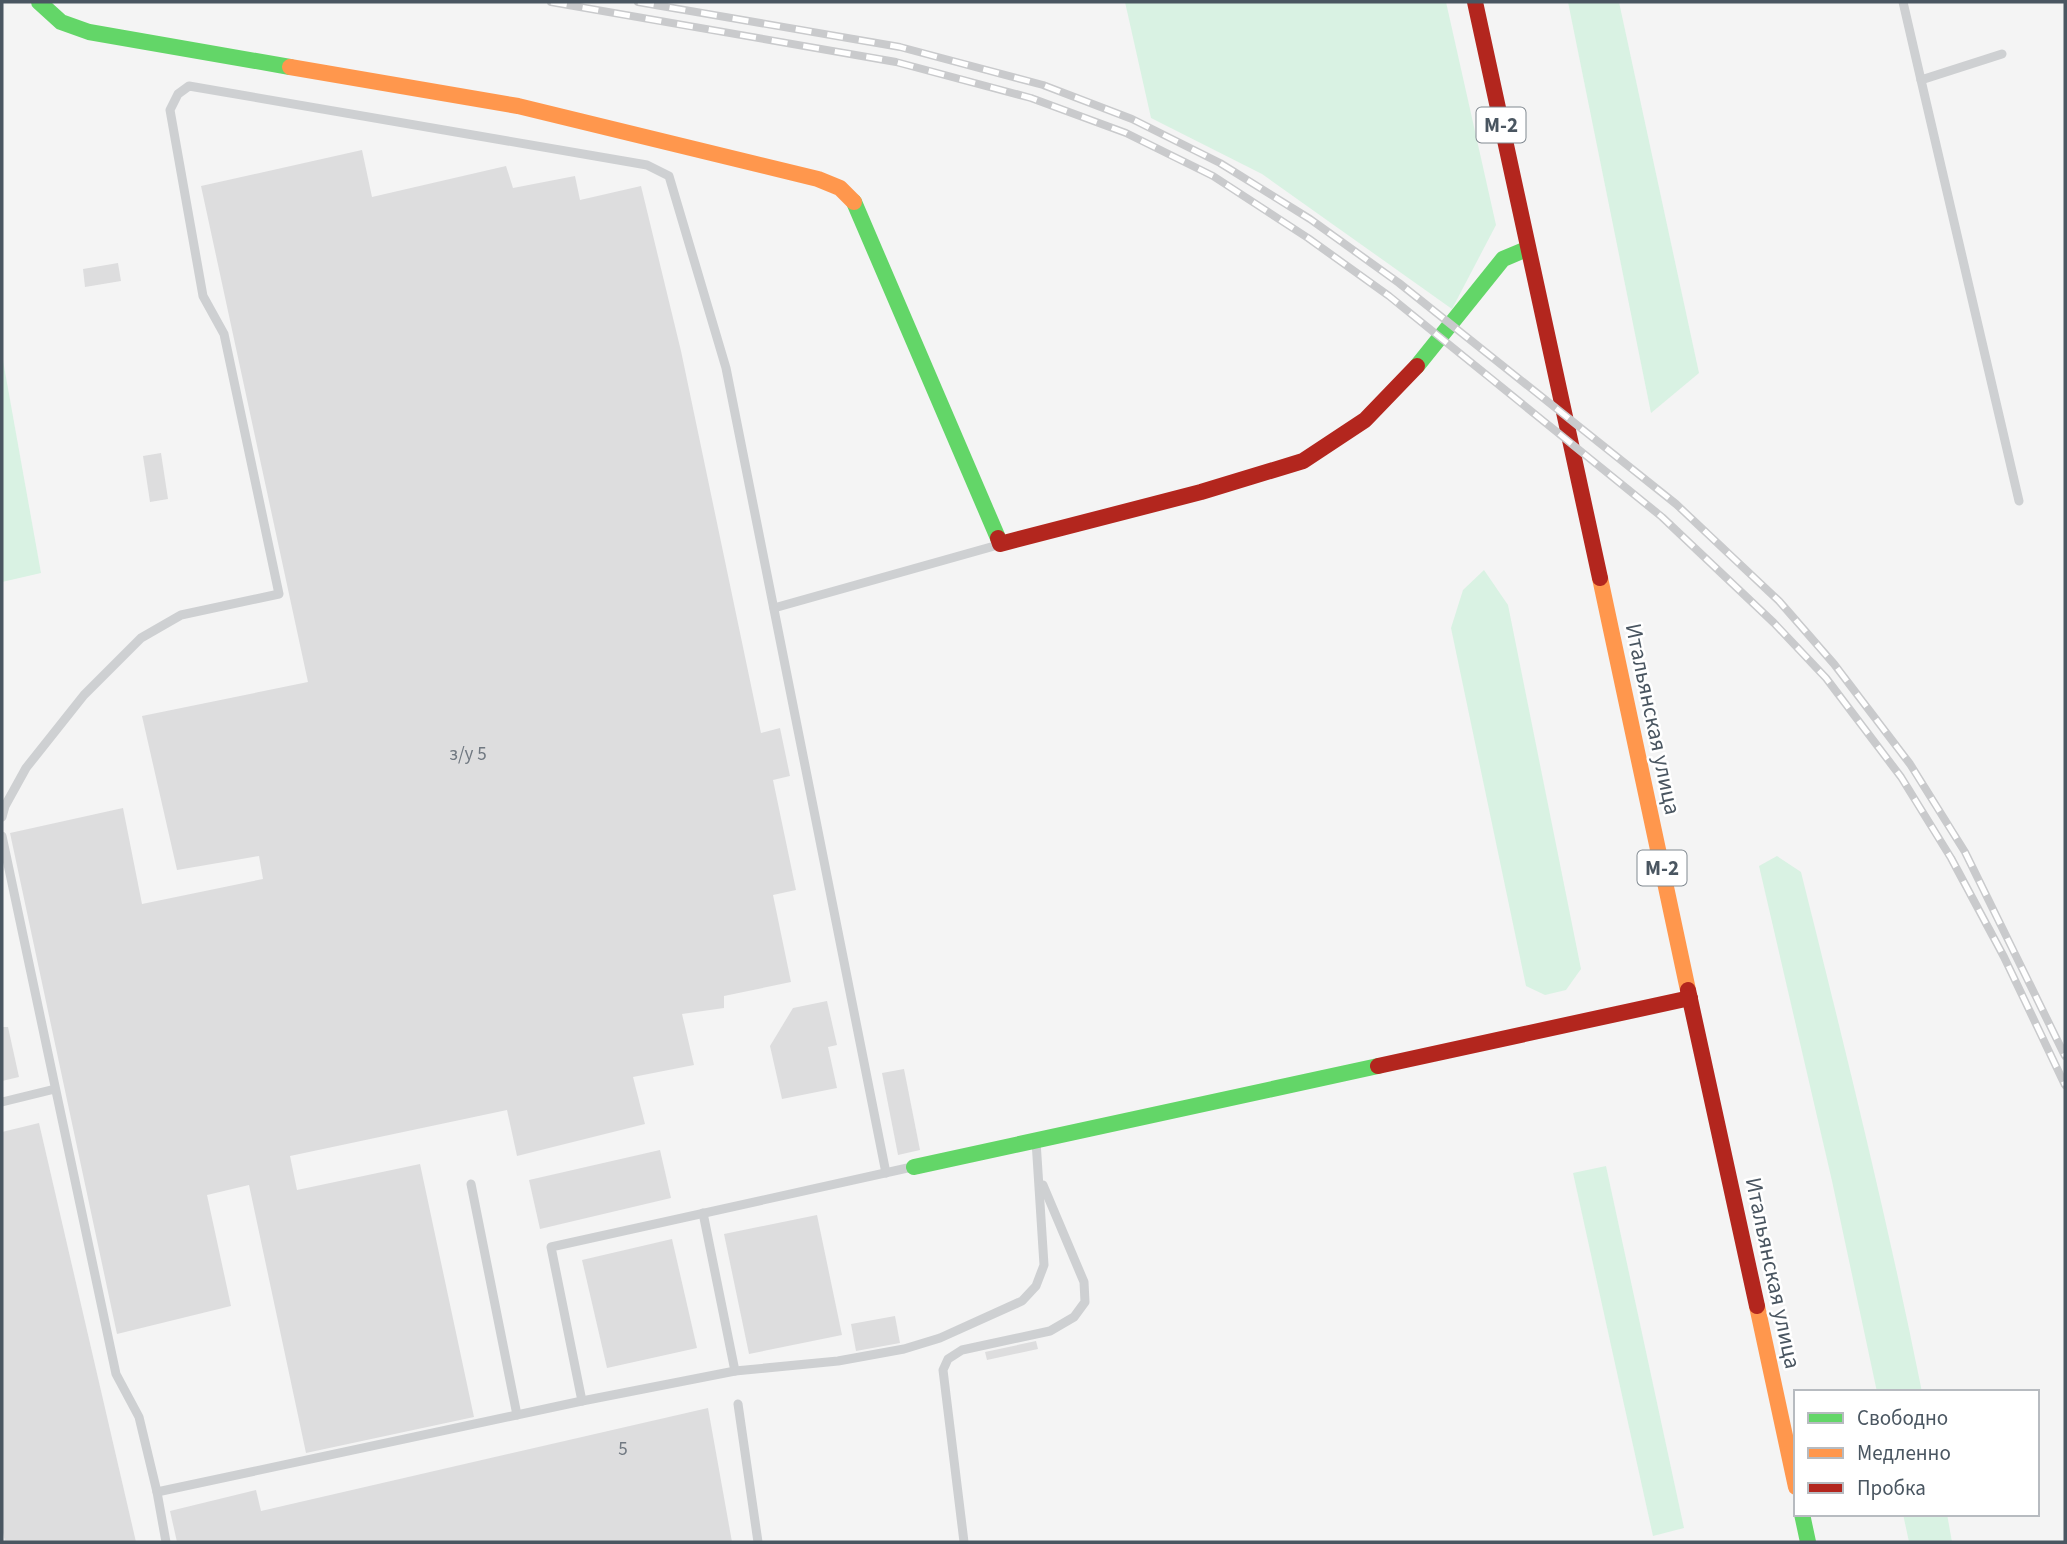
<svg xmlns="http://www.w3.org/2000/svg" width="2067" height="1544" font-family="'Source Sans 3',sans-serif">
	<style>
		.green { fill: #d9f2e3 }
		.building { fill: #ddddde }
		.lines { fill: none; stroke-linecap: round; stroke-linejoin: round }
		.lane { stroke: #ced0d2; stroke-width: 9 }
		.fast { stroke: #63d668; stroke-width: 16 }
		.slow { stroke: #ff974d; stroke-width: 16 }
		.jam { stroke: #b3261e; stroke-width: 16 }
		.rail-casing { stroke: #c9cacc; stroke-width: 8 }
		.rail { stroke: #fff; stroke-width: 5; stroke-dasharray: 16; stroke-linecap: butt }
		.labels { text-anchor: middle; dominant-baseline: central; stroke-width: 5; stroke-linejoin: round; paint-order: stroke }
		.number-label { font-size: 19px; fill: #707881 }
		.shield { fill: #fff; stroke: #808990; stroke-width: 2 }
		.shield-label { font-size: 21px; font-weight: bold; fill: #4a5661 }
		.street-label { font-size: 23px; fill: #4a5661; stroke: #fff }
	</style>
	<rect width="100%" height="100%" fill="#f4f4f4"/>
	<g class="green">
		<path d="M1125,2H1446L1496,225L1452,309L1262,174L1151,118Z"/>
		<path d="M1568,2H1619L1699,373L1651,413Z"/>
		<path d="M2,355L41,573L2,582Z"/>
		<path d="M1484,570L1508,605L1581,969L1566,990L1545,995L1526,986L1451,628L1463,590Z"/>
		<path d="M1777,856L1801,872C1844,1044 1887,1217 1922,1392H1877L1832,1181L1759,866Z"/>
		<path d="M1606,1166L1684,1528L1653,1536L1573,1173Z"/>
		<path d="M1903,1514H1947L1952,1542H1909Z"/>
	</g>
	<g class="building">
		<path d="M362,150L372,197L506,166L513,188L575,176L580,200L641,186L681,351L761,733L780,728L790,776L773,780L796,890L773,895L791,982L724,996V1008L682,1014L694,1065L633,1077L645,1124L517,1156L507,1110L290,1156L297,1190L420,1164L474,1417L306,1453L249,1185L207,1195L231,1306L117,1334L10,833L123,808L142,904L263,879L259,856L177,870L142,716L308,682L201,186Z"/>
		<path d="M118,263L121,281L85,287L83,269Z"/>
		<path d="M161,453L168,499L150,502L143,456Z"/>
		<path d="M827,1001L837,1045L828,1047L837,1088L782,1099L770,1046L793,1008Z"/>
		<path d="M2,1027H8L19,1077L2,1081Z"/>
		<path d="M904,1069L920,1150L898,1155L882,1073Z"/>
		<path d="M39,1123L136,1542H5L2,1528V1132Z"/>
		<path d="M660,1150L671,1198L540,1229L529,1180Z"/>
		<path d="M817,1215L842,1335L749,1354L724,1234Z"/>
		<path d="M672,1239L697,1348L607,1368L582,1260Z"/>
		<path d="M895,1316L900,1343L856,1351L851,1324Z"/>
		<path d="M1036,1341L1038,1349L987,1360L985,1352Z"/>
		<path d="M708,1408L732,1542H177L170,1511L256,1490L261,1511Z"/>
	</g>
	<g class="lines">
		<g class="lane">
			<path d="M1903,2L1921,80L2002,54"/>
			<path d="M1921,80L2019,501"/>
			<path d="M774,608L998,545"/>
			<path d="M2,817L5,806L26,768L84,695L141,638L181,615L279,594L224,334L203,296L170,110L178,94L189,86L647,165L669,176L726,368L886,1173"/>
			<path d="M2,836L116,1374L139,1417L157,1492"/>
			<path d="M2,1102L55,1089"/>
			<path d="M471,1184L517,1415"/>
			<path d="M703,1213L735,1371"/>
			<path d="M582,1401L735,1371L838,1361L904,1349L940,1338L1022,1301L1036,1286L1044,1265L1036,1141"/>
			<path d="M738,1404L758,1542"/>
			<path d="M166,1542L157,1492L582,1401L551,1247L912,1167"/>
			<path d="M964,1542L943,1370L948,1359L962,1350L1050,1331L1074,1317L1085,1302L1084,1282L1043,1185"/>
		</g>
		<g class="fast">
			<path d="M39,2L61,22L89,32L290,67"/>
			<path d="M854,202L998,538"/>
			<path d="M1417,366L1503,259L1527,249"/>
			<path d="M914,1167L1378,1066"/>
			<path d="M1802,1514L1808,1542"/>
		</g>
		<g class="slow">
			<path d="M290,67L518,106L818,179L840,188L854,202"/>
			<path d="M1600,578L1688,990"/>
			<path d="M1757,1306L1796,1487"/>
		</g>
		<g class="jam">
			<path d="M1475,2L1600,578"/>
			<path d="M998,538L1000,544L1201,492L1303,461L1365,420L1417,366"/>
			<path d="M1688,990L1757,1306"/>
			<path d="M1378,1066L1690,998"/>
		</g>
		<g class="rail-casing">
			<g id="rail">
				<path d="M551,2L896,62L1031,98L1126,133L1213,176L1308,238L1389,296L1662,517L1774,623L1826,678L1901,777L1951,858L2004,957L2065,1085"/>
				<path d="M638,2L900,47L1043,85L1132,119L1220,163L1310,219L1399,283L1676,504L1779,601L1834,664L1910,764L1965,852L2065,1056"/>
			</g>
		</g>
		<use href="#rail" class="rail"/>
	</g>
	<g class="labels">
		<g class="number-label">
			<text x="468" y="754">з/у 5</text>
			<text x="623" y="1449">5</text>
		</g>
		<g class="shield">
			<rect x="1476.5" y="107.5" width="49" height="35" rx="5"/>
			<rect x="1637.5" y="850.5" width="49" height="35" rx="5"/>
		</g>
		<g class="shield-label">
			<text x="1501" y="125">М-2</text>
			<text x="1662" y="868">М-2</text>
		</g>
		<g class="street-label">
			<text transform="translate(1653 719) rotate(78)">Итальянская улица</text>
			<text transform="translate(1773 1273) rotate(78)">Итальянская улица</text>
		</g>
	</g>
	<rect width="2067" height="1544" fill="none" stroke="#4a5661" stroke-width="7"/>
	<rect x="1794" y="1390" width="245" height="126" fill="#ffffff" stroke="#b7bbc0" stroke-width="2"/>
	<rect x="1808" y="1413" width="35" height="10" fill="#63d668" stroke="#b7bbc0" stroke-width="2"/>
	<text x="1857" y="1425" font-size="21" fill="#4a5661">Свободно</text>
	<rect x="1808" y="1448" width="35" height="10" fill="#ff974d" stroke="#b7bbc0" stroke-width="2"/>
	<text x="1857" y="1460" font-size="21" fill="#4a5661">Медленно</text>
	<rect x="1808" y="1483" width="35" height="10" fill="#b3261e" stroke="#b7bbc0" stroke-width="2"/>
	<text x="1857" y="1495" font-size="21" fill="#4a5661">Пробка</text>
</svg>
